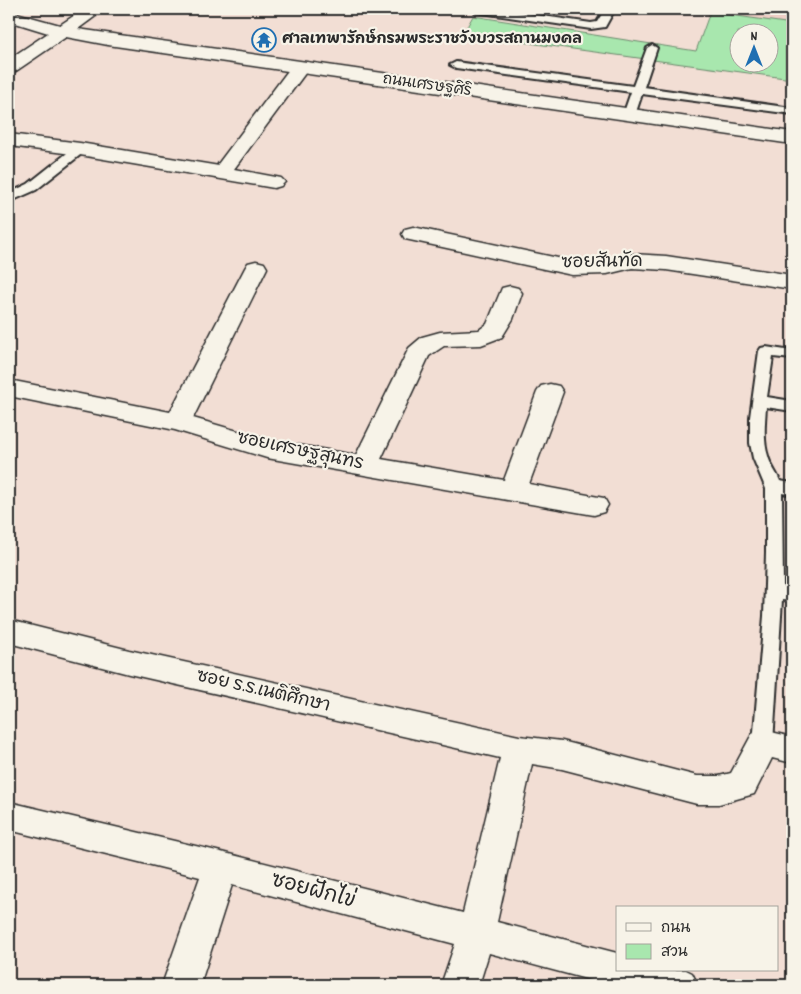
<svg xmlns="http://www.w3.org/2000/svg" width="801" height="994" font-family="Dekko,'Playpen Sans Thai',sans-serif">
	<style>
		.built { fill: #efcfc6 }
		.green { fill: #a8e7ae; stroke: #6a896c; fill-rule: evenodd }
		.pier { fill: #f2ded4 }
		.lines { fill: none; stroke-linecap: round; stroke-linejoin: round }
		.lane-casing { stroke: #2b2b2b; stroke-width: 4 }
		.street-casing { stroke: #2b2b2b; stroke-width: 3 }
		.secondary-casing { stroke: #2b2b2b; stroke-width: 3 }
		.lane { fill: #f7f3e8; fill-rule: evenodd }
		.street { fill: #f7f3e8; fill-rule: evenodd }
		.secondary { fill: #f7f3e8; fill-rule: evenodd }
		.labels { text-anchor: middle; dominant-baseline: central; stroke-width: 4.5; stroke-linejoin: round; paint-order: stroke }
		.far-poi-label { font-size: 15px; font-weight: bold; fill: #2b2b2b; stroke: #f7f3e8; text-anchor: start }
		.far-street-label { font-size: 15px; fill: #2b2b2b; stroke: #f7f3e8 }
		.street-label { font-size: 18px; fill: #2b2b2b; stroke: #f7f3e8 }
		.near-street-label { font-size: 21px; fill: #2b2b2b; stroke: #f7f3e8 }
	</style>
	<rect width="100%" height="100%" fill="#f2ded4"/>
	<filter id="ink" filterUnits="userSpaceOnUse"><feTurbulence type="fractalNoise" baseFrequency=".02" numOctaves="2"/><feDisplacementMap in="SourceGraphic" scale="10" xChannelSelector="R" yChannelSelector="G"/><feConvolveMatrix kernelMatrix="1 2 1 2 8 2 1 2 1" color-interpolation-filters="sRGB"/></filter>
	<g filter="url(#ink)">
		<path class="built" d="M712,9H792V66L768,32H738L696,51Z"/>
		<path class="green" d="M710,12L792,24V79L463,34L473,16L696,51ZM738,32H768V62H738Z"/>
		<path class="pier" d="M16,9H44L56,13L18,37L9,34V13Z"/>
		<g class="lines">
			<g class="lane-casing">
				<g id="lane">
					<path d="M470,9H495L591,23L597,22L605,9H615L605,27L591,29L475,12Z"/>
					<path d="M652,45L657,48L644,87L792,108V114L642,94L635,115L629,119L623,115L631,92L456,68L450,65L456,62L633,86L647,48Z"/>
					<path d="M80,145L86,149L84,152L36,190L9,202V193L28,184L76,146Z"/>
					<path d="M766,347L792,351V359L773,357L767,397L792,401V411L766,407C765,422 763,441 768,456C770,465 777,473 780,481L792,483V495L782,493L783,587L792,589V601L782,600L773,743L770,749L763,751L756,749L753,743L764,616L766,553V489L753,458L750,443V417L759,351L761,348Z"/>
				</g>
			</g>
			<g class="street-casing">
				<g id="street">
					<path d="M300,62L307,64L309,68L234,169L281,178L285,182L281,186L274,188L80,155L9,146V134L80,143L219,166L218,164L293,64Z"/>
					<path d="M413,227L572,261L607,260L632,254L666,256L792,275V289L666,270L632,268L607,274L572,275L405,239L402,234L405,229Z"/>
					<path d="M256,261L264,263L267,268L193,418L269,440L356,455L409,348L422,337L440,332L479,330L487,324L502,288L510,286L518,288L522,293L513,319L502,337L481,345L444,346L429,356L381,459L504,480L537,392L541,386L550,384L559,386L563,392L529,484L604,498L608,505L604,512L594,515L267,458L175,430L9,396V380L170,412L245,268L248,263Z"/>
					<path d="M9,620L129,650L519,736L562,741L697,776H719L731,773L752,734L763,730L792,737V763L772,758L754,794L719,804H697L562,769L532,764L497,922L617,953V970H686L692,973L698,985H609L489,953L479,985H441L455,944L232,885L200,985H162L200,877L9,830V802L221,852L463,913L500,758L129,674L9,643Z"/>
				</g>
			</g>
			<g class="secondary-casing">
				<path id="secondary" d="M84,9H105L78,29L792,132V144L108,45L66,37L16,71L9,73V59L48,33L9,21V11L60,25Z"/>
			</g>
			<use href="#lane" class="lane"/>
			<use href="#street" class="street"/>
			<use href="#secondary" class="secondary"/>
		</g>
	</g>
	<defs>
		<g id="temple-ring" transform="scale(1.25)"><circle r="9.5" fill="#f7f3e8" stroke="#1f6fb2" stroke-width="1.5"/><path d="M0-6L5-2H3V0L6.5 2.5H4V6H1.5V3h-3V6H-4V2.5H-6.5L-3 0V-2H-5Z" fill="#1f6fb2"/></g>
	</defs>
	<g fill-rule="evenodd">
		<use href="#temple-ring" x="264" y="40"/>
	</g>
	<g class="labels">
		<g class="far-poi-label">
			<text x="282" y="40">ศาลเทพารักษ์กรมพระราชวังบวรสถานมงคล</text>
		</g>
		<g class="far-street-label">
			<text transform="translate(427 86) rotate(8)">ถนนเศรษฐศิริ</text>
		</g>
		<g class="street-label">
			<text transform="translate(602 263) rotate(-1)">ซอยสันทัด</text>
			<text transform="translate(300 452) rotate(12)">ซอยเศรษฐสุนทร</text>
			<text transform="translate(263 692) rotate(13)">ซอย ร.ร.เนติศึกษา</text>
		</g>
		<g class="near-street-label">
			<text transform="translate(313 892) rotate(15)">ซอยฝักไข่</text>
		</g>
	</g>
	<rect width="801" height="994" fill="none" stroke="#f7f3e8" stroke-width="30"/>
	<rect x="15" y="15" width="771" height="964" fill="none" stroke="#2b2b2b" stroke-width="2" filter="url(#ink)"/>
	<rect x="616" y="906" width="162" height="65" fill="#f7f3e8" stroke="#a5a39c"/>
	<rect x="626" y="923" width="25" height="8" fill="#f7f3e8" stroke="#a5a39c"/>
	<text x="661" y="932" font-size="15" fill="#2b2b2b">ถนน</text>
	<rect x="626" y="944" width="25" height="15" fill="#a8e7ae" stroke="#a5a39c"/>
	<text x="661" y="956" font-size="15" fill="#2b2b2b">สวน</text>
	<g transform="translate(754 48)"><circle r="24" fill="#f7f3e8" stroke="#a5a39c"/>
	<path d="M0-4L9 19L0 12L-9 19Z" fill="#1f6fb2"/>
	<text y="-8" font-size="14" font-weight="bold" text-anchor="middle" fill="#2b2b2b">N</text>
	</g>
</svg>
